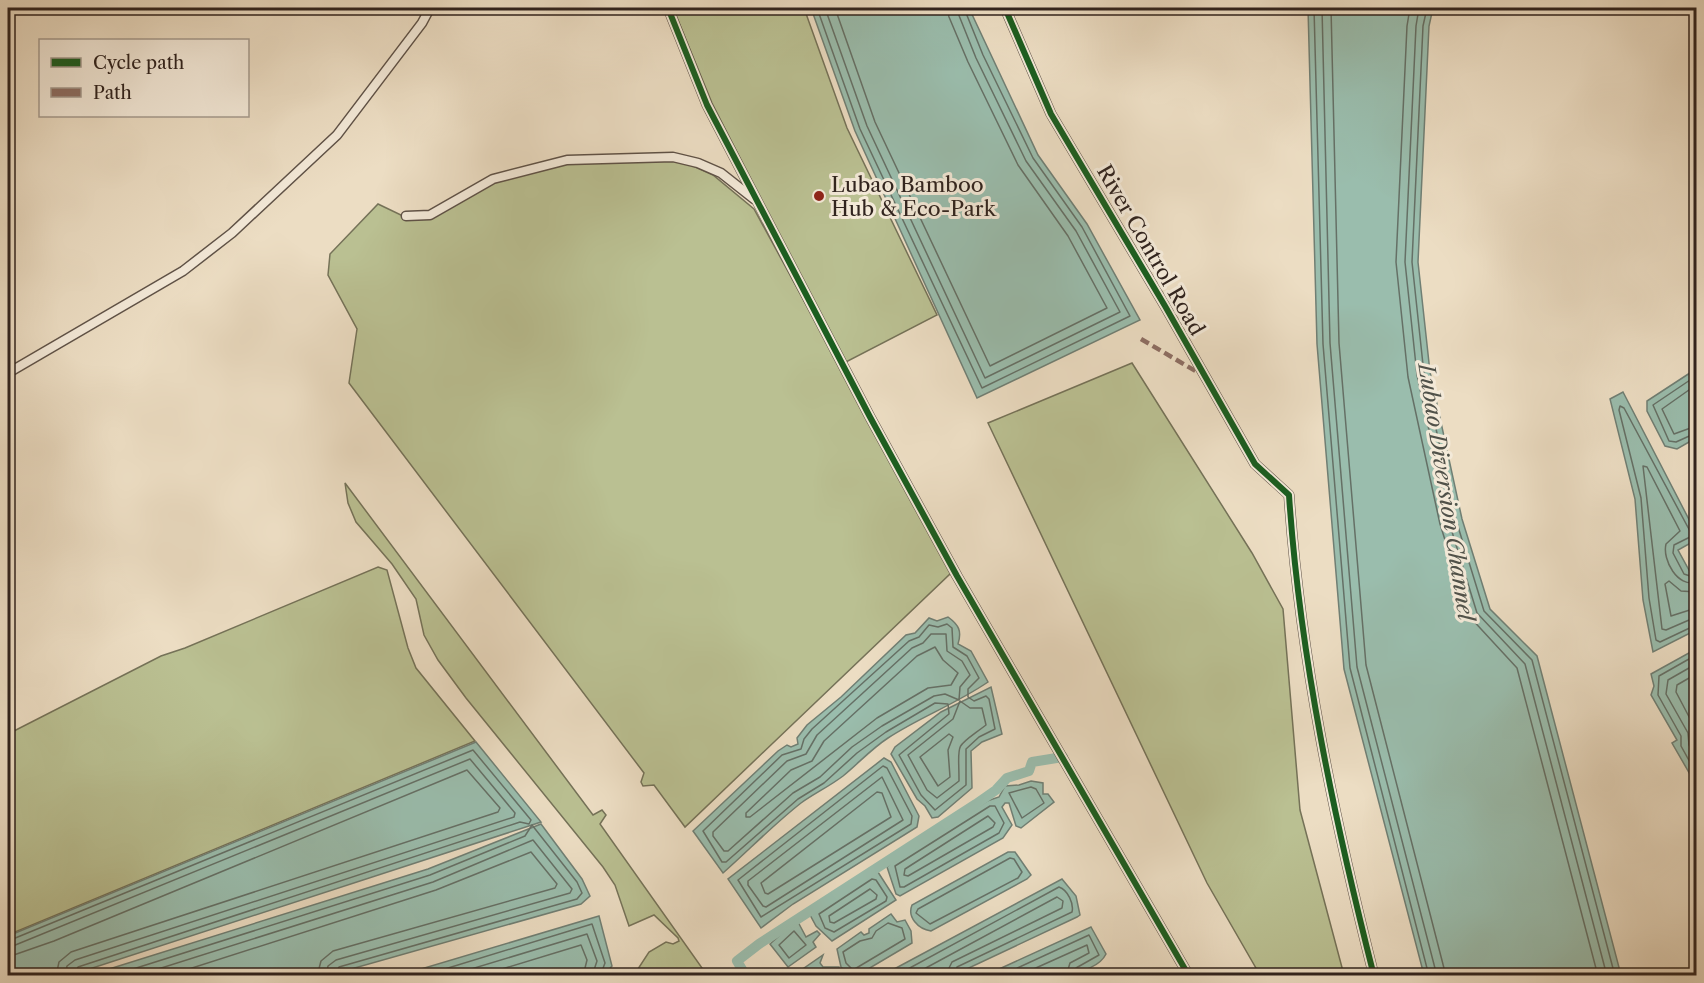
<svg xmlns="http://www.w3.org/2000/svg" width="1704" height="983" font-family="'Libre Caslon Text',serif">
	<style>
		.green { fill: #bac092; stroke: #757258; stroke-width: 1.5 }
		.water { fill: #9abdad; stroke: #707f74; stroke-width: 1.5 }
		.lines { fill: none; stroke-linecap: round; stroke-linejoin: round }
		.shore { stroke: #657066; stroke-width: 1.5 }
		.canal { stroke: #9abdad; stroke-width: 10 }
		.minor-casing { stroke: #5f5247; stroke-width: 11 }
		.minor { stroke: #f3e9d8; stroke-width: 8 }
		.quiet { stroke: #8d6e63; stroke-width: 4.5; stroke-dasharray: 9 4.5; stroke-linecap: butt }
		.cycleway-casing { stroke: #f3e9d8; stroke-width: 10 }
		.cycleway { stroke: #1b5e20; stroke-width: 6 }
		.poi-dot { fill: #8f2418; stroke: #f3e9d8; stroke-width: 2 }
		.labels { text-anchor: middle; dominant-baseline: central; stroke-width: 6; stroke-linejoin: round; paint-order: stroke }
		.poi-label { font-size: 21px; fill: #30231e; stroke: #f3e9d8; text-anchor: start }
		.street-label { font-size: 21px; fill: #30231e; stroke: #f3e9d8 }
		.water-label { font-size: 22px; font-style: italic; fill: #505149; stroke: #f3e9d8 }
	</style>
	<rect width="100%" height="100%" fill="#ecddc3"/>
	<filter id="stains"><feTurbulence type="fractalNoise" baseFrequency=".00333" numOctaves="4"/><feColorMatrix values="0 0 0 0 .2 0 0 0 0 .09 0 0 0 0 .02 0 0 0 .5 -.17"/></filter>
	<radialGradient id="worn" r=".72"><stop offset=".6" stop-color="#630" stop-opacity="0"/><stop offset="1" stop-color="#630" stop-opacity=".3"/></radialGradient>
	<g class="green">
		<path d="M673,8H804L847,128L937,315L844,363L712,103Z"/>
		<path d="M673,157L713,175L754,209L952,572L685,827L654,785L643,786L641,782L644,773L349,383L357,329L328,275L330,254L378,204L405,217L429,216L494,180L567,160Z"/>
		<path d="M1132,363L1252,553L1283,609L1300,810L1344,975H1260L1207,883L988,423Z"/>
		<path d="M345,483L593,815L602,810L606,815L600,824L707,975H634L649,952L666,942L673,944L679,941L678,938L654,915L629,926L615,885L603,867L466,698L438,660L424,635L416,599L392,564L356,522L348,503Z"/>
		<path d="M378,567L387,570L408,648L416,668L475,741L8,935V734L161,656L185,648Z"/>
	</g>
	<g class="water">
		<path d="M811,8H969L1038,155L1087,224L1140,320L977,398L855,131Z"/>
		<path d="M1308,8H1433L1429,26L1418,262L1430,372L1462,519L1490,609L1537,656L1621,975H1424L1344,669L1317,344Z"/>
		<path d="M1696,369V438L1677,449L1665,446L1647,411V401Z"/>
		<path d="M1623,392L1696,533V540L1678,550L1689,570L1696,567V630L1653,652L1643,600L1635,499L1610,399Z"/>
		<path d="M948,617C959,625 962,631 958,644L971,651L988,682C956,704 920,717 888,738C871,749 859,763 843,776C830,786 815,793 801,803C773,825 749,850 723,873L693,831L778,751L787,745L791,747L798,744L797,738L807,725L841,697L906,635L915,633L929,618L937,621Z"/>
		<path d="M1696,649V782L1695,783L1672,743L1677,740L1651,695L1654,686L1651,674Z"/>
		<path d="M991,687L1002,734L982,742L971,751L972,788L938,817L932,818L925,806L917,799L891,754L895,747L941,712Z"/>
		<path d="M476,742L541,822L71,975H8V936Z"/>
		<path d="M884,758L891,762L919,816L917,827L793,904L761,928L728,879Z"/>
		<path d="M1031,781L1043,783V794H1048L1054,802L1021,828L1016,826L1009,803H1005L1002,807L1012,825L1003,838L900,896L896,894L887,867L892,862L987,801L999,797L1005,786L1019,785Z"/>
		<path d="M541,824L582,879L590,896L581,904L330,975H90L428,869Z"/>
		<path d="M1008,852H1015L1031,875L1027,879L931,931C918,929 907,917 912,905Z"/>
		<path d="M876,869L896,900L832,941L816,926L809,913Z"/>
		<path d="M1062,879L1076,896L1080,915L1077,917L954,975H883Z"/>
		<path d="M891,914L897,922L905,920L911,931L912,943L858,975H849L841,967L837,949L861,932L864,935L869,933V929Z"/>
		<path d="M599,916L612,966L604,975H401Z"/>
		<path d="M797,920L806,937L817,931L820,934L813,942L816,947L788,967L770,944Z"/>
		<path d="M1091,927L1106,954C1092,983 1015,976 986,975Z"/>
		<path d="M823,955L820,963L823,967H839L840,975H794Z"/>
	</g>
	<g class="lines">
		<g class="shore">
			<path d="M817,8L860,129L982,388L1130,316L1082,227L1033,158L983,55L964,8"/>
			<path d="M825,8L867,126L985,378L1120,312L1076,231L1026,161L976,58L956,8"/>
			<path d="M835,8L875,122L990,366L1107,308L1068,236L1018,165L968,62L949,17L947,8"/>
			<path d="M1314,8L1323,344L1350,668L1429,976"/>
			<path d="M1322,8L1330,343L1357,667L1437,976"/>
			<path d="M1331,8L1339,343L1366,665L1446,976"/>
			<path d="M1410,8L1407,26L1396,262L1408,377L1440,524L1469,616L1517,668L1598,976"/>
			<path d="M1419,8L1416,26L1405,262L1417,375L1449,522L1477,613L1525,664L1607,976"/>
			<path d="M1427,8L1423,26L1412,262L1424,374L1456,520L1484,611L1532,660L1615,976"/>
			<path d="M1696,376L1653,405L1669,441L1676,442L1696,433"/>
			<path d="M1696,385L1662,409L1674,434L1696,426"/>
			<path d="M1696,573L1690,576L1684,574L1673,553L1674,545L1690,537L1691,533L1624,408L1620,406L1619,410L1641,498L1649,598L1656,640L1660,642L1696,625"/>
			<path d="M1696,582C1678,588 1662,560 1666,544L1680,531L1647,467L1643,466L1662,629L1666,630L1696,617"/>
			<path d="M1696,592L1681,591L1669,581L1665,584L1671,616L1696,608"/>
			<path d="M929,625L938,627L947,624L952,628L953,647L967,656L979,678L968,689V697L974,701L986,696L989,699L995,729L979,737L966,749V785L935,810L921,795L899,755L949,714L948,704L935,703L886,732L857,753L824,783L798,799L726,862H722L703,831L782,755L801,749L804,739L812,729L909,641L919,637Z"/>
			<path d="M931,634H946L947,651L962,661L970,675L960,687L959,700L945,694L934,696L882,726L852,747L820,777L793,793L728,851H724L713,836V832L787,761L806,754L817,735L912,648L923,643Z"/>
			<path d="M935,647L943,660L958,673L951,685L928,688L877,718L750,817H746V813L791,770L812,761L824,741L917,656Z"/>
			<path d="M1696,655L1659,676L1658,695L1681,736V746L1696,773"/>
			<path d="M1696,664L1668,680L1666,694L1688,733L1689,745L1696,758"/>
			<path d="M1696,674L1677,685L1676,692L1696,730"/>
			<path d="M960,701L970,708H982L986,725C953,750 959,740 959,781L937,798L927,790L908,755L953,719Z"/>
			<path d="M949,734L953,737L948,750L950,777L938,786L920,757Z"/>
			<path d="M883,766L887,768L912,816L911,824L761,917L738,880Z"/>
			<path d="M882,777L903,820L766,907L763,906L748,885V881Z"/>
			<path d="M1031,787L1036,789L1044,803L1022,818L1009,793Z"/>
			<path d="M877,792L882,793L891,817L768,894L765,893L761,883Z"/>
			<path d="M990,806H995L1004,823L999,833L904,887H900L895,866Z"/>
			<path d="M988,816L995,823L993,827L908,876L904,875L905,869Z"/>
			<path d="M1010,858L1014,859L1022,872L1018,878L930,924L916,913L918,909Z"/>
			<path d="M872,879L876,880L887,897L886,901L834,932L825,928L819,914Z"/>
			<path d="M870,889L877,895L876,899L834,923L830,922L829,916Z"/>
			<path d="M888,923L902,928L905,939L853,970L846,963L843,952L860,941L872,938L876,931Z"/>
			<path d="M794,931L806,945L789,958L779,945Z"/>
			<path d="M8,941L473,750L531,820L529,824L520,822L78,967L73,976"/>
			<path d="M8,948L470,759L515,813L514,817L75,960L67,966L65,976"/>
			<path d="M8,957L54,941L467,770L500,808L498,812L71,952L59,962L56,976"/>
			<path d="M111,976L430,875L525,836L532,825L577,882L582,893L577,899L339,967L334,976"/>
			<path d="M136,976L433,882L533,840L572,889L570,893L336,960L328,966L326,976"/>
			<path d="M167,976L436,890L531,852L557,884L555,888L333,951L321,961L317,976"/>
			<path d="M422,976L592,924L605,963L600,976"/>
			<path d="M448,976L587,934L597,961L592,976"/>
			<path d="M479,976L581,945L587,960L583,976"/>
			<path d="M895,976L1059,887C1068,890 1074,904 1072,912L957,967L953,976"/>
			<path d="M911,976L1057,897L1063,901L1062,908L952,962L945,976"/>
			<path d="M1000,976L1089,935L1099,955L1076,968L1074,976"/>
			<path d="M1018,976L1087,945L1089,953L1070,963L1066,976"/>
		</g>
		<path class="canal" d="M746,976L737,961L759,944L976,804L996,790L1007,778L1029,771L1032,762L1063,757"/>
		<g class="minor-casing">
			<g id="minor">
				<path d="M668,8L707,105L870,417L957,576L1189,976"/>
				<path d="M1005,8L1051,114L1165,306L1255,464L1289,495C1300,658 1334,818 1374,976"/>
				<path d="M406,216L430,215L493,179L567,160L673,157L698,163L721,173L754,199"/>
				<path d="M8,373L183,271L232,233L337,135L422,23L430,8"/>
			</g>
		</g>
		<use href="#minor" class="minor"/>
		<path class="quiet" d="M1141,339L1204,376"/>
		<g class="cycleway-casing">
			<g id="cycleway">
				<path d="M668,8L707,105L870,417L957,576L1189,976"/>
				<path d="M1005,8L1051,114L1165,306L1255,464L1289,495C1300,658 1334,818 1374,976"/>
			</g>
		</g>
		<use href="#cycleway" class="cycleway"/>
	</g>
	<circle class="poi-dot" cx="819" cy="196" r="6"/>
	<g class="labels">
		<g class="poi-label">
			<text x="831" y="184">Lubao Bamboo<tspan x="831" dy="24">Hub &amp; Eco-Park</tspan></text>
		</g>
		<g class="street-label">
			<text transform="translate(1151 250) rotate(60)">River Control Road</text>
		</g>
		<g class="water-label">
			<text transform="translate(1446 492) rotate(81)">Lubao Diversion Channel</text>
		</g>
	</g>
	<rect width="1704" height="983" fill="none" stroke="#ecddc3" stroke-width="30"/>
	<rect x="9" y="9" width="1686" height="965" fill="none" stroke="#30231e" stroke-width="3"/>
	<rect x="15" y="15" width="1674" height="953" fill="none" stroke="#30231e" stroke-width="1.5"/>
	<rect x="39" y="39" width="210" height="78" fill="#f3e9d8" stroke="#a59a8e" stroke-width="1.5"/>
	<rect x="51" y="58" width="30" height="9" fill="#1b5e20" stroke="#a59a8e" stroke-width="1.5"/>
	<text x="93" y="69" font-size="18" fill="#30231e">Cycle path</text>
	<rect x="51" y="88" width="30" height="9" fill="#8d6e63" stroke="#a59a8e" stroke-width="1.5"/>
	<text x="93" y="99" font-size="18" fill="#30231e">Path</text>
	<rect width="100%" height="100%" filter="url(#stains)"/>
	<rect width="100%" height="100%" fill="url(#worn)"/>
</svg>
